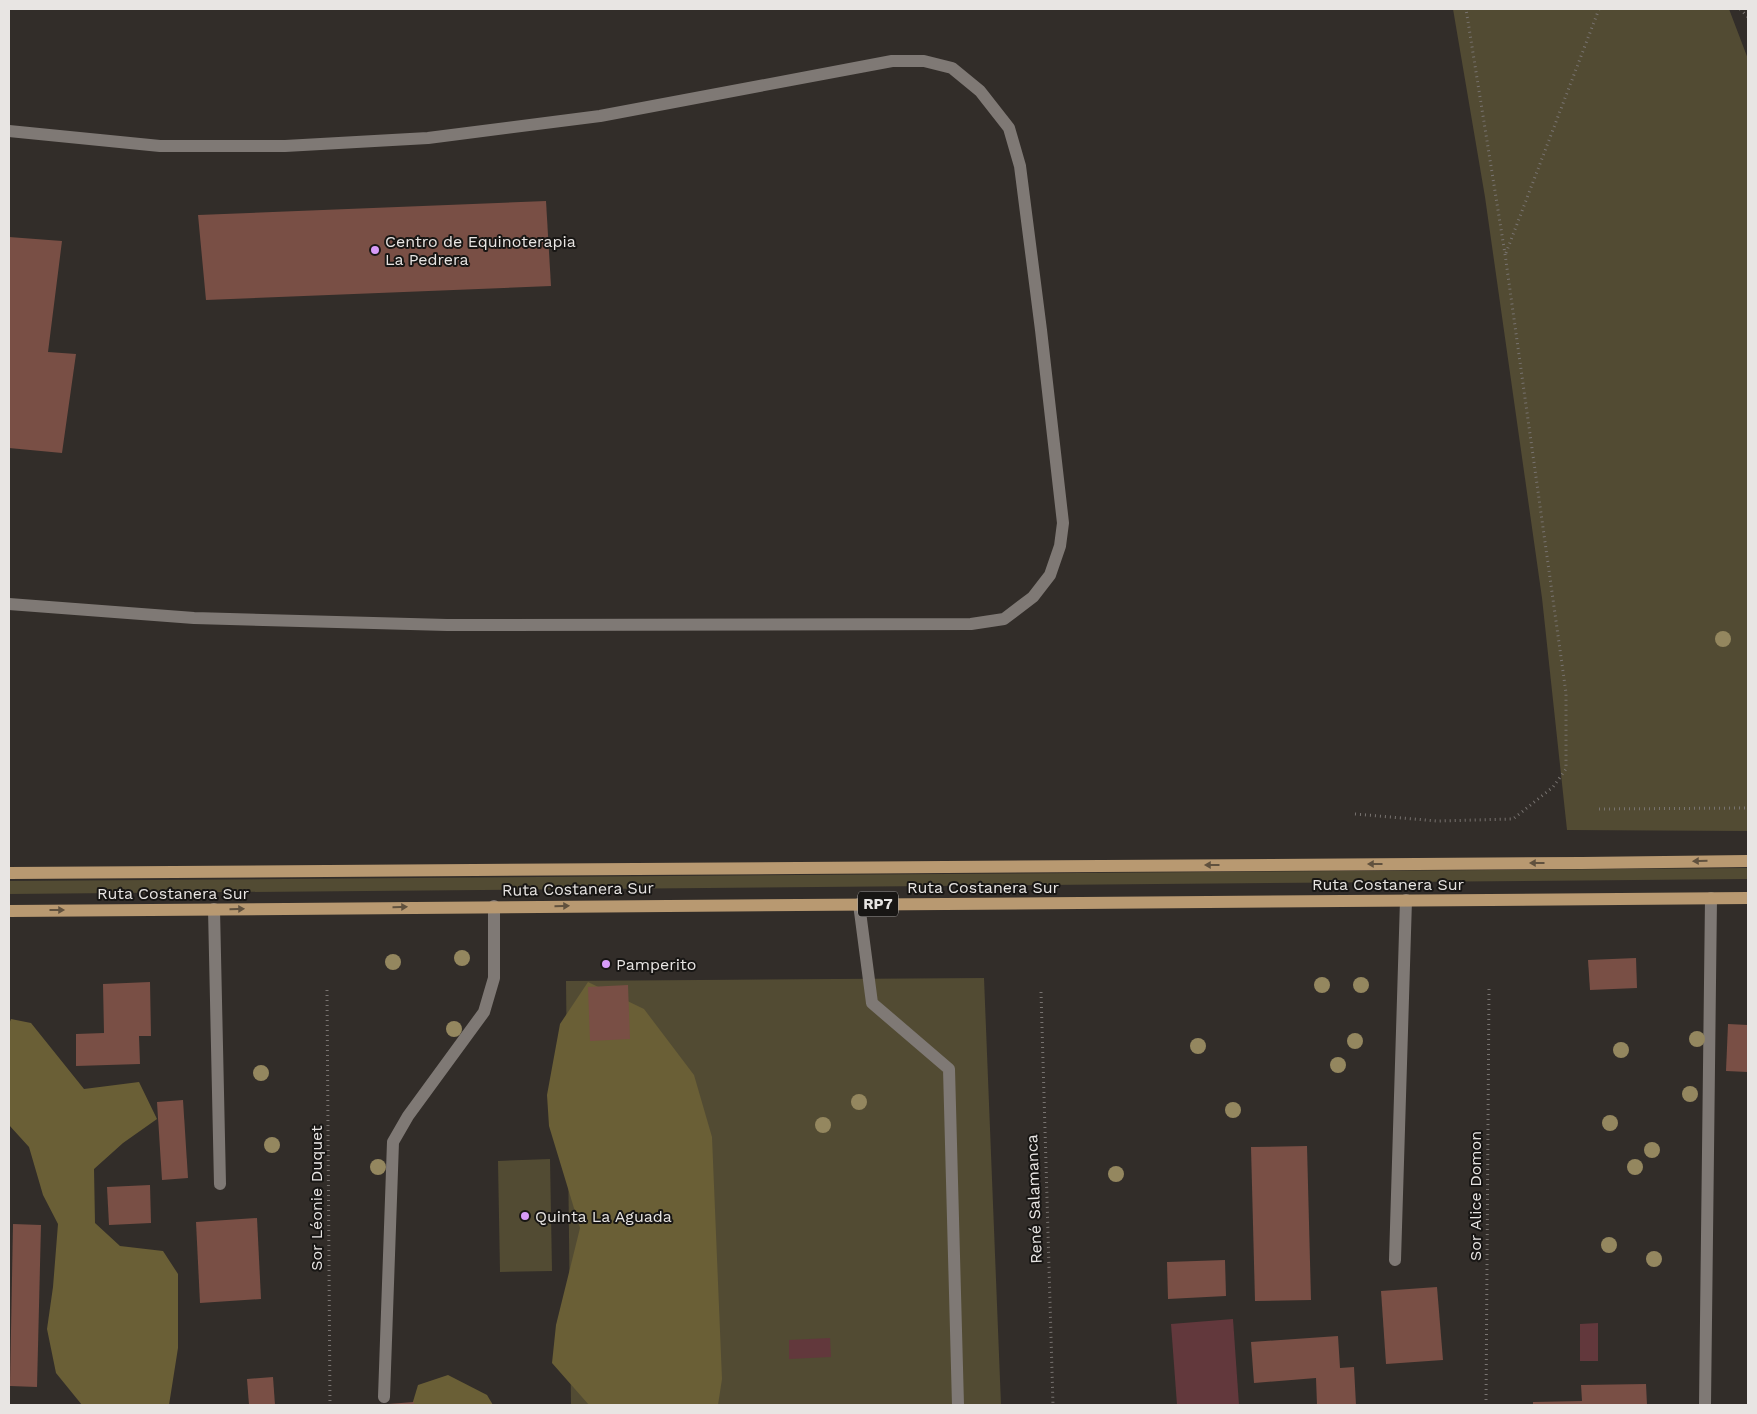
<svg xmlns="http://www.w3.org/2000/svg" width="1757" height="1414" font-family="'Work Sans',sans-serif">
	<style>
		.green { fill: #524b33 }
		.forest { fill: #6a5f36 }
		.water { fill: #62383c }
		.building { fill: #794f45 }
		.lines { fill: none; stroke-linecap: round; stroke-linejoin: round }
		.path { stroke: #787370; stroke-width: 3; stroke-dasharray: 1 4; stroke-linecap: butt }
		.minor { stroke: #7f7975; stroke-width: 12 }
		.major { stroke: #b89971; stroke-width: 12 }
		.tree { fill: #94875f }
		.oneway { fill: #60513e }
		.poi-dot { fill: #d79bf9; stroke: #181614; stroke-width: 2 }
		.labels { text-anchor: middle; dominant-baseline: central; stroke-width: 4; stroke-linejoin: round; paint-order: stroke }
		.shield { fill: #181614; stroke: #aaa7a5; stroke-width: 1 }
		.shield-label { font-size: 15px; font-weight: bold; fill: #e8e5e3 }
		.poi-label { font-size: 16px; fill: #e8e5e3; stroke: #181614; text-anchor: start }
		.street-label { font-size: 16px; fill: #e8e5e3; stroke: #181614 }
	</style>
	<rect width="100%" height="100%" fill="#322d29"/>
	<g class="green">
		<path d="M1453,9H1729L1748,59V831L1567,830L1542,598L1485,197Z"/>
		<path d="M1748,868V879L9,894V881Z"/>
		<path d="M984,978L1001,1405H571L566,981Z"/>
		<path d="M550,1159L552,1271L500,1272L498,1161Z"/>
	</g>
	<g class="forest">
		<path d="M588,982L644,1009L694,1075L712,1137L722,1379L718,1405H589L552,1363L556,1325L580,1228L549,1126L547,1095L560,1024Z"/>
		<path d="M11,1019L31,1023L84,1089L139,1082L157,1119L123,1143L94,1169L95,1223L120,1246L163,1251L178,1274V1348L169,1405H82L56,1373L47,1329L53,1287L58,1224L43,1195L29,1147L9,1125V1024Z"/>
		<path d="M448,1375L487,1395L493,1405H412L418,1385Z"/>
	</g>
	<g class="water">
		<path d="M1233,1319L1239,1405H1177L1171,1324Z"/>
		<path d="M1598,1323V1361H1580V1324Z"/>
		<path d="M830,1338L831,1357L789,1359V1340Z"/>
	</g>
	<g class="building">
		<path d="M546,201L551,286L206,300L198,215Z"/>
		<path d="M9,237L62,241L48,352L76,354L62,453L9,448Z"/>
		<path d="M1636,958L1637,988L1590,990L1588,960Z"/>
		<path d="M150,982L151,1036H139L140,1064L76,1066V1034L104,1033L103,984Z"/>
		<path d="M628,985L630,1039L590,1041L588,987Z"/>
		<path d="M1728,1024L1748,1025V1072L1726,1071Z"/>
		<path d="M183,1100L188,1178L162,1180L157,1102Z"/>
		<path d="M1307,1146L1311,1300L1255,1301L1251,1147Z"/>
		<path d="M150,1185L151,1223L109,1225L107,1187Z"/>
		<path d="M257,1218L261,1299L200,1303L196,1222Z"/>
		<path d="M13,1224L41,1225L37,1387L10,1386Z"/>
		<path d="M1225,1260L1226,1296L1168,1299L1167,1262Z"/>
		<path d="M1437,1287L1443,1360L1386,1364L1381,1291Z"/>
		<path d="M1338,1336L1340,1368L1354,1367L1356,1405H1317L1316,1378L1254,1383L1251,1342Z"/>
		<path d="M273,1377L275,1405H249L247,1379Z"/>
		<path d="M1646,1384L1647,1405H1533V1402L1582,1401L1581,1385Z"/>
		<path d="M414,1402V1405H388V1404Z"/>
	</g>
	<g class="lines">
		<g class="path">
			<path d="M1740,9L1748,17"/>
			<path d="M1506,253L1599,9"/>
			<path d="M1599,809L1748,808"/>
			<path d="M1355,814L1437,821L1513,819L1553,787L1566,769V693L1505,254L1466,9"/>
			<path d="M327,990L330,1405"/>
			<path d="M1041,992L1053,1405"/>
			<path d="M1486,1405L1489,987"/>
		</g>
		<g class="minor">
			<path d="M9,131L160,146H285L428,138L600,116L892,61H924L952,68L980,91L1009,128L1020,166L1041,330L1063,523L1060,546L1050,575L1033,597L1004,619L971,624L447,625L194,618L9,604"/>
			<path d="M859,904L872,1003L949,1069L958,1405"/>
			<path d="M214,909L220,1184"/>
			<path d="M1395,1260L1406,900"/>
			<path d="M384,1397L393,1142L408,1116L484,1012L494,978V906"/>
			<path d="M1705,1405L1711,898"/>
		</g>
		<g class="major">
			<path d="M9,873L1582,863L1748,861"/>
			<path d="M9,911L1748,898"/>
		</g>
	</g>
	<g class="tree">
		<circle cx="1723" cy="639" r="8"/>
		<circle cx="462" cy="958" r="8"/>
		<circle cx="393" cy="962" r="8"/>
		<circle cx="1322" cy="985" r="8"/>
		<circle cx="1361" cy="985" r="8"/>
		<circle cx="454" cy="1029" r="8"/>
		<circle cx="1697" cy="1039" r="8"/>
		<circle cx="1355" cy="1041" r="8"/>
		<circle cx="1198" cy="1046" r="8"/>
		<circle cx="1621" cy="1050" r="8"/>
		<circle cx="1338" cy="1065" r="8"/>
		<circle cx="261" cy="1073" r="8"/>
		<circle cx="1690" cy="1094" r="8"/>
		<circle cx="859" cy="1102" r="8"/>
		<circle cx="1233" cy="1110" r="8"/>
		<circle cx="1610" cy="1123" r="8"/>
		<circle cx="823" cy="1125" r="8"/>
		<circle cx="272" cy="1145" r="8"/>
		<circle cx="1652" cy="1150" r="8"/>
		<circle cx="378" cy="1167" r="8"/>
		<circle cx="1635" cy="1167" r="8"/>
		<circle cx="1116" cy="1174" r="8"/>
		<circle cx="1609" cy="1245" r="8"/>
		<circle cx="1654" cy="1259" r="8"/>
	</g>
	<defs><path id="oneway-solid" d="M-6-.8H1V-3.2L6.5 0L1 3.2V.8H-6Z" transform="scale(1.25)"/></defs>
	<g class="oneway">
		<use href="#oneway-solid" transform="translate(1700 861) rotate(179)"/>
		<use href="#oneway-solid" transform="translate(1537 863) rotate(180)"/>
		<use href="#oneway-solid" transform="translate(1375 864) rotate(180)"/>
		<use href="#oneway-solid" transform="translate(1212 865) rotate(180)"/>
		<use href="#oneway-solid" transform="translate(562 906) rotate(-1)"/>
		<use href="#oneway-solid" transform="translate(400 907) rotate(-1)"/>
		<use href="#oneway-solid" transform="translate(237 909) rotate(-1)"/>
		<use href="#oneway-solid" transform="translate(57 910)"/>
	</g>
	<g class="poi-dot">
		<circle cx="375" cy="250" r="5"/>
		<circle cx="606" cy="964" r="5"/>
		<circle cx="525" cy="1216" r="5"/>
	</g>
	<g class="labels">
		<rect class="shield" x="858" y="891.5" width="40" height="25" rx="4"/>
		<g class="shield-label">
			<text x="878" y="904">RP7</text>
		</g>
		<g class="poi-label">
			<text x="385" y="241">Centro de Equinoterapia<tspan x="385" dy="18">La Pedrera</tspan></text>
			<text x="616" y="964">Pamperito</text>
			<text x="535" y="1216">Quinta La Aguada</text>
		</g>
		<g class="street-label">
			<text x="1388" y="884">Ruta Costanera Sur</text>
			<text x="983" y="887">Ruta Costanera Sur</text>
			<text transform="translate(578 889) rotate(-1)">Ruta Costanera Sur</text>
			<text x="173" y="893">Ruta Costanera Sur</text>
			<text transform="translate(1475 1196) rotate(-90)">Sor Alice Domon</text>
			<text transform="translate(316 1198) rotate(-90)">Sor Léonie Duquet</text>
			<text transform="translate(1034 1199) rotate(-92)">René Salamanca</text>
		</g>
	</g>
	<rect width="1757" height="1414" fill="none" stroke="#e8e5e3" stroke-width="20"/>
</svg>
